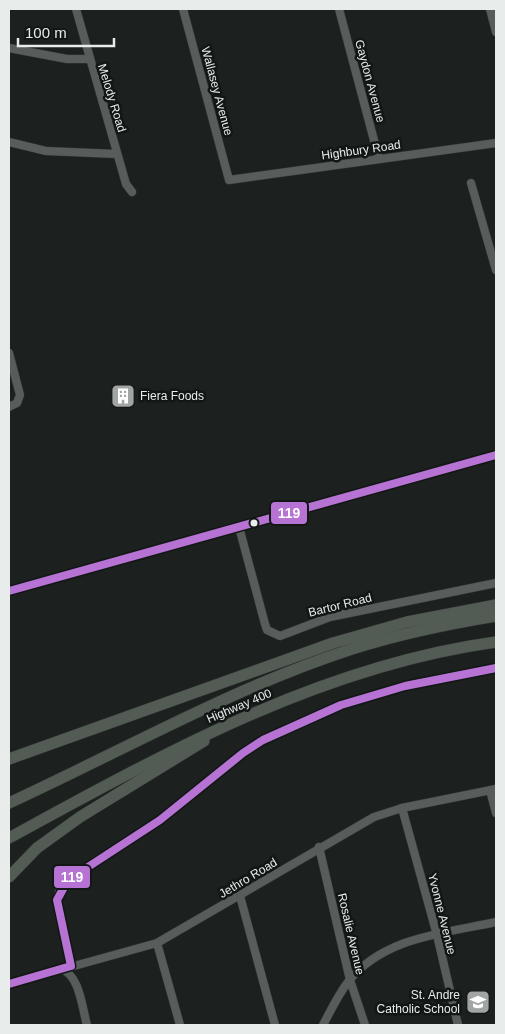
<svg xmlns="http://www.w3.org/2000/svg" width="505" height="1034" font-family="Arial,sans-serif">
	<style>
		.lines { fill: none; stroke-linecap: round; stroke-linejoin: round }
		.minor-casing { stroke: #373a39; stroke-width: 9 }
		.highway-casing { stroke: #373a39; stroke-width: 12 }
		.minor { stroke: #585c5a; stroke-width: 8 }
		.highway { stroke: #535c54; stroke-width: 11 }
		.bus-1-casing { stroke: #121716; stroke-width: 11 }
		.bus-1 { stroke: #b673d3; stroke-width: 8 }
		.bus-dot { fill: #e8eceb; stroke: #121716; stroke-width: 2 }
		.labels { text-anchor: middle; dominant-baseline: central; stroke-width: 5; stroke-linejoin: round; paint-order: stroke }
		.street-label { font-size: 12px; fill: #e8eceb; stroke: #121716 }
		.poi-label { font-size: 12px; fill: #e8eceb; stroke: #121716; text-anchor: start }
		.line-badge { stroke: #121716; stroke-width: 2 }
		.badge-label { font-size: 14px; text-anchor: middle; font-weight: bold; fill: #fff }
	</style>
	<rect width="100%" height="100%" fill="#1c201e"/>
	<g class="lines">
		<g class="minor-casing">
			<g id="minor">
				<path d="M76,9L126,184L132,192"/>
				<path d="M183,9L229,180L496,143"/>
				<path d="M339,9L379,159"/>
				<path d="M490,9L496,32"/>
				<path d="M9,48L67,59H89"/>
				<path d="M9,142L46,151L117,154"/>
				<path d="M471,183L496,270"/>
				<path d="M9,353L20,395L17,403L9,407"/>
				<path d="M239,527L265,624L267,630L280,636L330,617L496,583"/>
				<path d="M9,591L496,455"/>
				<path d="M490,790L496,813"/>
				<path d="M402,808L437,935L458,1025"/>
				<path d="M319,847L350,980L365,1025"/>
				<path d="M240,896L275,1025"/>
				<path d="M157,943L180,1025"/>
				<path d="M71,966C69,951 54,905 59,892C61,887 65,883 68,880L160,820L243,753L263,740L341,705L405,686L496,668"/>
				<path d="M61,969C80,975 82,1008 87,1025"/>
				<path d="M9,984L157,943L374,817L402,808L496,789"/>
				<path d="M323,1025C331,1010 338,995 348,982C383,937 445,933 496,922"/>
			</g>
		</g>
		<g class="highway-casing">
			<g id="highway">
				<path d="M9,759L333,643L407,622L496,605"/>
				<path d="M9,803C122,751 232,688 352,649C399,634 447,624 496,616"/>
				<path d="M9,838C163,754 320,666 496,642"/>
				<path d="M9,877L37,848L80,817L204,741"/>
			</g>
		</g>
		<use href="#minor" class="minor"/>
		<use href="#highway" class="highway"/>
		<g class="bus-1-casing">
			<g id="bus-1">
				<path d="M9,591L496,455"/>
				<path d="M9,984L71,966L57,900L68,880L160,820L243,753L263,740L341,705L405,686L496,668"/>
			</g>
		</g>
		<use href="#bus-1" class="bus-1"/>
	</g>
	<defs>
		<g id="building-square" transform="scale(1.25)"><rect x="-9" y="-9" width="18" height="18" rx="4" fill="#a1a5a3" stroke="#121716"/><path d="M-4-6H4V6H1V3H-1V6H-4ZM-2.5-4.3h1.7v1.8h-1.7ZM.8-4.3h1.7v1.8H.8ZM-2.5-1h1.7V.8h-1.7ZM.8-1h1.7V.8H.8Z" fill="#fff"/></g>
		<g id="school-square" transform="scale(1.25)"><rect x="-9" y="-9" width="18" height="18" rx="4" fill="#a1a5a3" stroke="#121716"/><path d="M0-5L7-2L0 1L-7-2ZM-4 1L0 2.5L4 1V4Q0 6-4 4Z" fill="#fff"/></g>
	</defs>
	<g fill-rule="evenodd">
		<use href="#building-square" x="123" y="396"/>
		<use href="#school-square" x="478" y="1002"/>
	</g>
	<circle class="bus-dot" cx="254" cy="523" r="4.5"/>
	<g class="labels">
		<g class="street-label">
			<text transform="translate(370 81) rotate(75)">Gaydon Avenue</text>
			<text transform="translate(217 91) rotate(75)">Wallasey Avenue</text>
			<text transform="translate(112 98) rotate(73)">Melody Road</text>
			<text transform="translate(361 150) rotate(-8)">Highbury Road</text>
			<text transform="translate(340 605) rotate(-14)">Bartor Road</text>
			<text transform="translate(239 706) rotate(-23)">Highway 400</text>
			<text transform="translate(248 878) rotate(-31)">Jethro Road</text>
			<text transform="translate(442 914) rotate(76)">Yvonne Avenue</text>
			<text transform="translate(351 934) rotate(77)">Rosalie Avenue</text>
		</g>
		<g class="poi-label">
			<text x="140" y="396">Fiera Foods</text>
			<text x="460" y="995" text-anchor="end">St. Andre<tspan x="460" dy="14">Catholic School</tspan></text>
		</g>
	</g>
	<g class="line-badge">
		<rect x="270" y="501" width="38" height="24" rx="5" fill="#b673d3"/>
		<rect x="53" y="865" width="38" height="24" rx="5" fill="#b673d3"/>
	</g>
	<g class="badge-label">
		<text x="289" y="518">119</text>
		<text x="72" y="882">119</text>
	</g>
	<rect width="505" height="1034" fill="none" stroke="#e8eceb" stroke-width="20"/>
	<path d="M18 38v8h96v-8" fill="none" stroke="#e8eceb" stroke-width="2.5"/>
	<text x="25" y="38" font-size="15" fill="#e8eceb" stroke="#121716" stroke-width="4" paint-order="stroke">100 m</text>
</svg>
